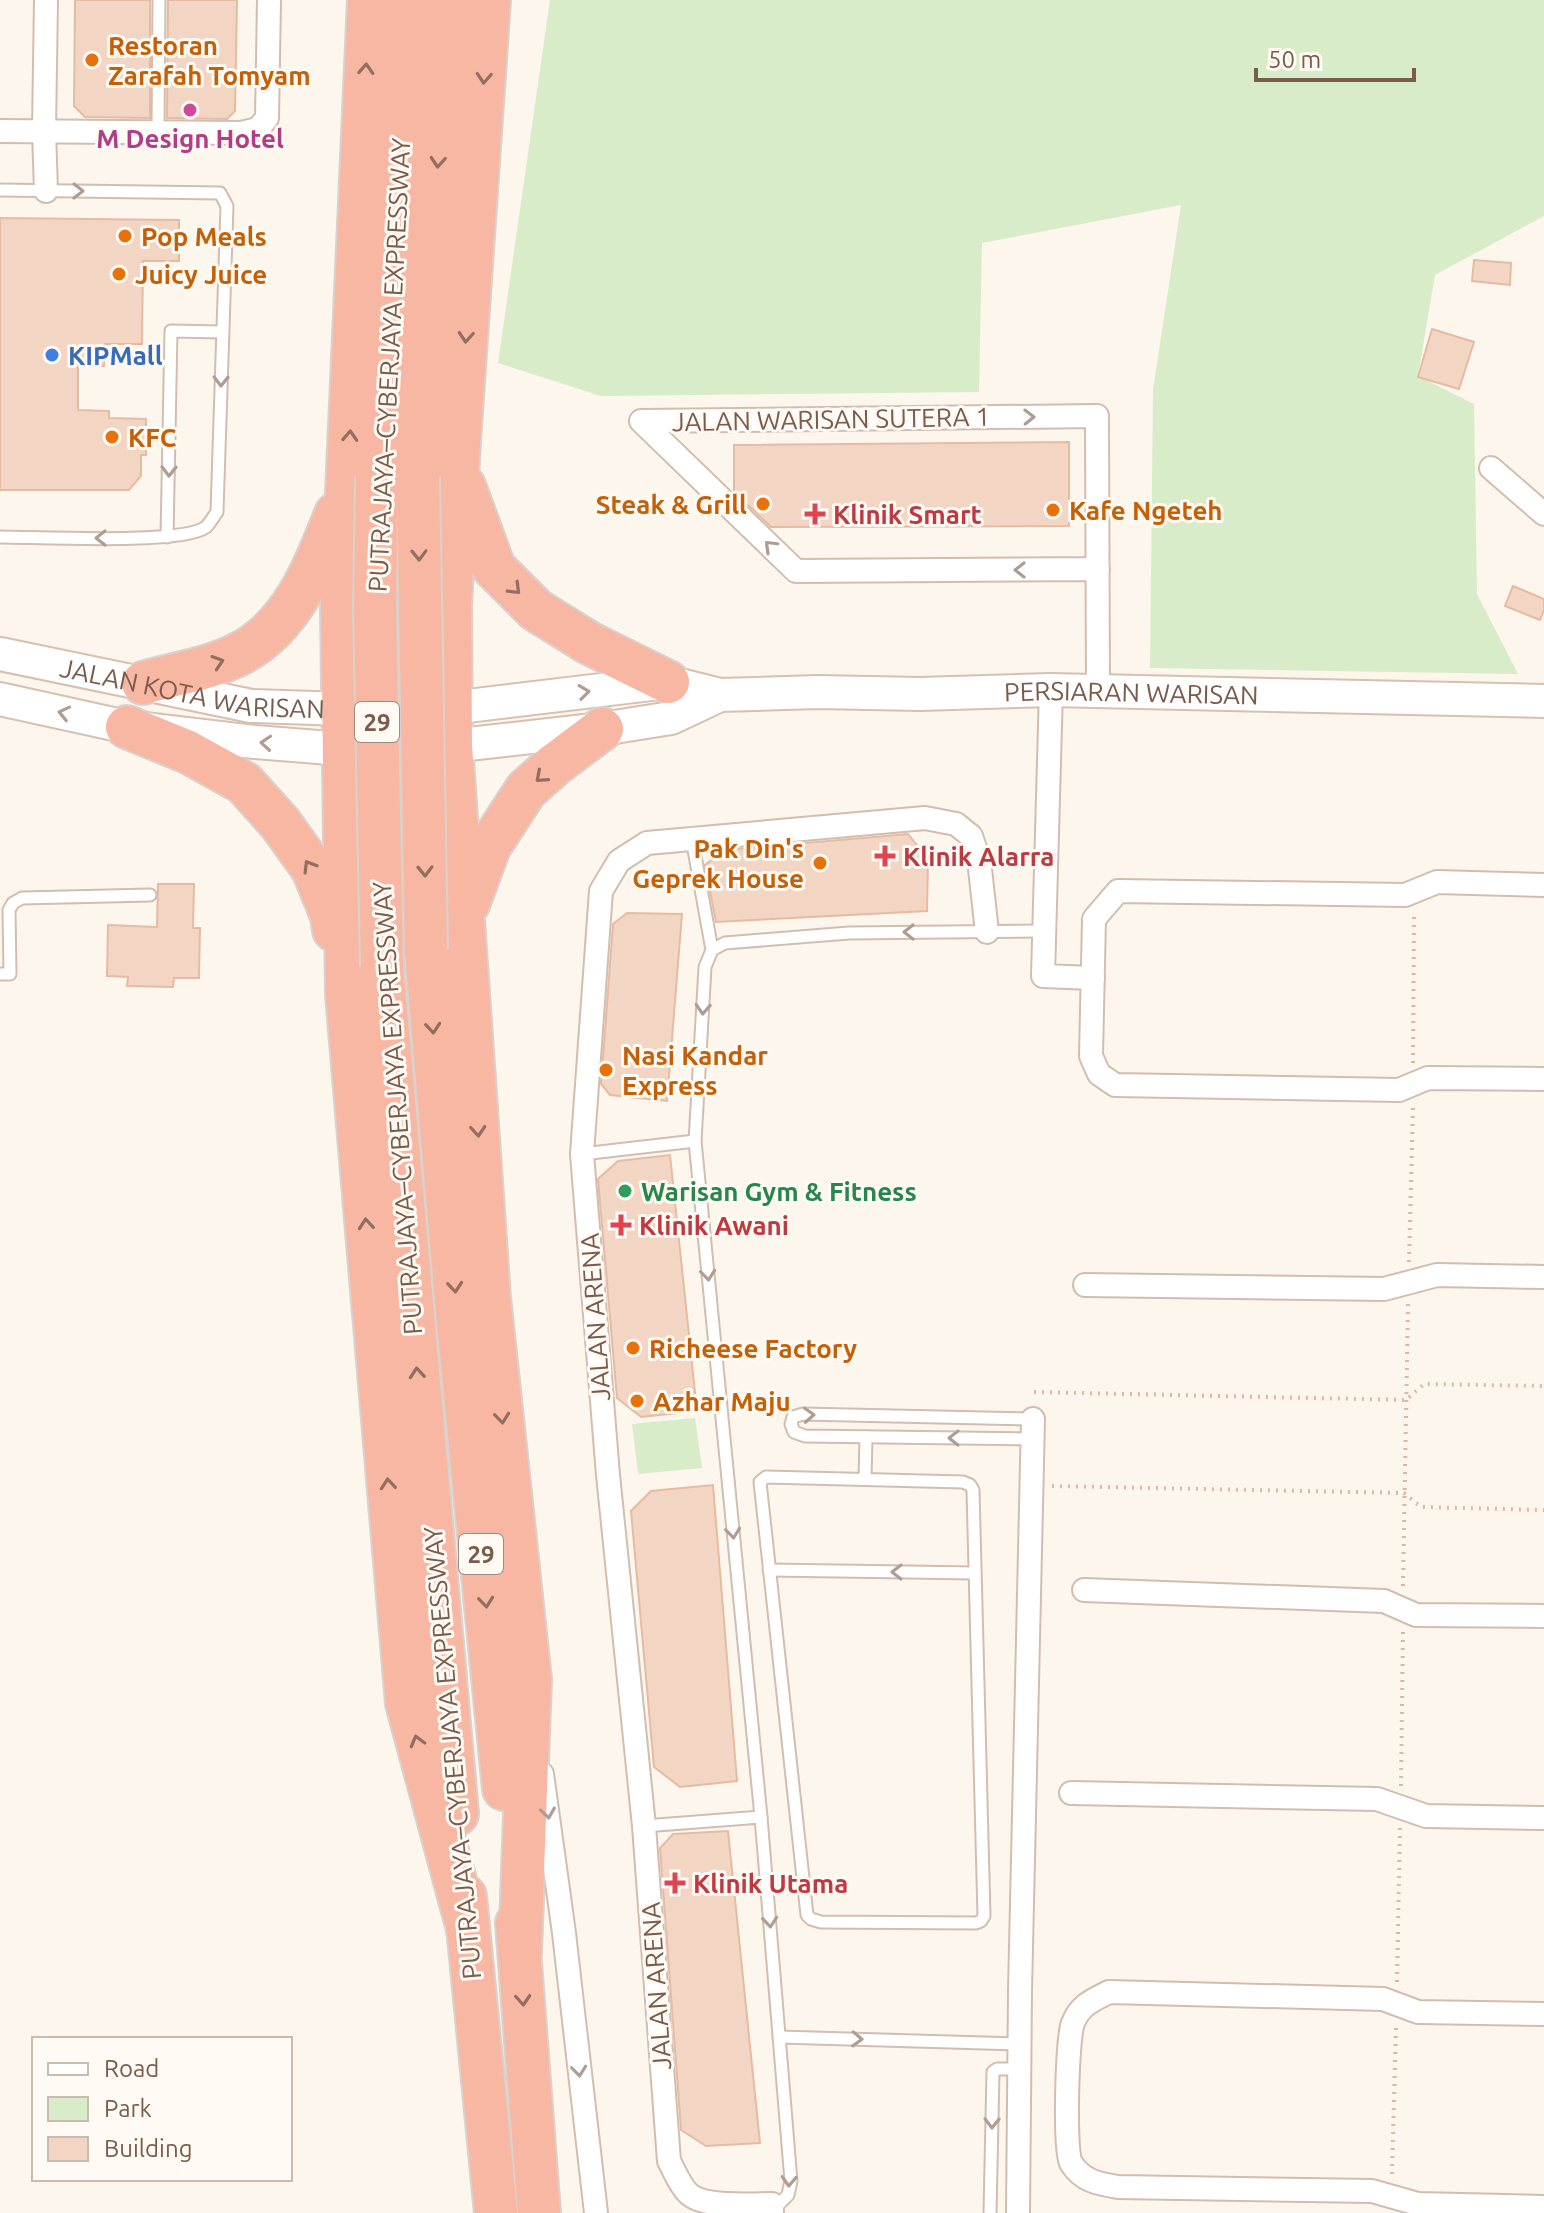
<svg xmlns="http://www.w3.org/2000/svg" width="1544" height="2213" font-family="Ubuntu,sans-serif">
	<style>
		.green { fill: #d8ecc9 }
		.building { fill: #f3d5c3; stroke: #e6bba3; stroke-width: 2 }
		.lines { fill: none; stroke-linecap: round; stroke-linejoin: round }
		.lane-casing { stroke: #d1beb0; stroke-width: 15 }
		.street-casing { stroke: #d1beb0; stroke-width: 26 }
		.secondary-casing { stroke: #d6c0b0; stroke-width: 36 }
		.highway-casing { stroke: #dad1cd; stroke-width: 46 }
		.path { stroke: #d9b8a5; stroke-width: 4; stroke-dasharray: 2 6; stroke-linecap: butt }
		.lane { stroke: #fff; stroke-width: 11 }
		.street { stroke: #fff; stroke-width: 22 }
		.secondary { stroke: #fff; stroke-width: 32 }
		.highway { stroke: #f7b7a3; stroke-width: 42 }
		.highway-bridge-casing { stroke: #dad1cd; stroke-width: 46; stroke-linecap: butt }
		.highway-bridge { stroke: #f7b7a3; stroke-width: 42 }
		.oneway { stroke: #936e5e }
		.oneway2 { stroke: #af9d94 }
		.food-dot { fill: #e8710a; stroke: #fffaf3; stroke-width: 3 }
		.hotel-dot { fill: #d1479c; stroke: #fffaf3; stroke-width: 3 }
		.shop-dot { fill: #3f7fe0; stroke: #fffaf3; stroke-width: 3 }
		.health-dot { fill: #e0444e; stroke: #fffaf3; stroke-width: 3 }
		.leisure-dot { fill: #2e9e5b; stroke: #fffaf3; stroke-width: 3 }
		.labels { text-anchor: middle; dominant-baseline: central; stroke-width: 6; stroke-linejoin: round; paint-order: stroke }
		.shield { fill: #fffaf3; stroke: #a28b7f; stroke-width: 2 }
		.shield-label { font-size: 24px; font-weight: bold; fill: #7a5c4d }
		.food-label { font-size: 26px; font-weight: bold; fill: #c56008; stroke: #fffaf3; text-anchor: start }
		.hotel-label { font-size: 26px; font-weight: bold; fill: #b23c85; stroke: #fffaf3 }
		.shop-label { font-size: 26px; font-weight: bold; fill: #366cbe; stroke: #fffaf3; text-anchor: start }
		.street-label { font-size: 26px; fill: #7a5c4d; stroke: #fffaf3 }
		.health-label { font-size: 26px; font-weight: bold; fill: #be3a42; stroke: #fffaf3; text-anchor: start }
		.leisure-label { font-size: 26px; font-weight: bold; fill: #27864d; stroke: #fffaf3; text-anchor: start }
	</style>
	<rect width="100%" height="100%" fill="#fdf6ec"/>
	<g class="green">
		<path d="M550,0H1544V216L1435,275L1418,376L1474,404L1477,594L1518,674L1150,668L1153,390L1181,205L982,243L979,392L601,396L498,363Z"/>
		<path d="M695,1418L702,1468L638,1474L632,1424Z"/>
	</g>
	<g class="building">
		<path d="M75,0H150V118L85,117L74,106Z"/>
		<path d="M168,0H237L235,111L227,119L167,118Z"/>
		<path d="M0,218L179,220V261H143L142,344H105L104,366H78V410L109,411V418L146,419V455H141V476L129,490H0Z"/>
		<path d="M1474,260L1511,263L1510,285L1472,281Z"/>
		<path d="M1432,329L1474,342L1459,389L1418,377Z"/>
		<path d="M1069,442V526L771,527L734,492V445Z"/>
		<path d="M1513,586L1544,599V610L1540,620L1505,606Z"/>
		<path d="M908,834L928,859L927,911L716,922L705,865L724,850Z"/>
		<path d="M158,884H194L193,928H200L199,978H174L173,987L127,986L128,977L107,976L108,925L157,927Z"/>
		<path d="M627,913L682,914L667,1101L610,1095L601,1084L613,924Z"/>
		<path d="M670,1155L697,1411L641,1417L617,1398L598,1179L618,1161Z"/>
		<path d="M713,1485L737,1781L680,1787L654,1767L631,1511L651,1491Z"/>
		<path d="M728,1831L760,2143L706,2146L681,2130L660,1848L673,1834Z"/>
	</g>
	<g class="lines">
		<g class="lane-casing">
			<g id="lane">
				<path d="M158,132L159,0"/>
				<path d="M0,190L220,193L227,206L217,512C214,516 210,523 206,527C182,545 37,537 0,537"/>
				<path d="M167,537L171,331L222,332"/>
				<path d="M692,839L712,950"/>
				<path d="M0,974H10L9,910L13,903L22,898L150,895"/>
				<path d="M582,1154L695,1141"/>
				<path d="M1032,1439L805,1436L794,1432L791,1424L793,1417L803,1414L1033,1419"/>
				<path d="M766,1477L963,1482L970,1485L973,1490L984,1916L981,1921L976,1923L821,1922L811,1919L807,1915L760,1482Z"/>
				<path d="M865,1479L866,1437"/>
				<path d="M769,1570L975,1573"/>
				<path d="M644,1826L761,1817"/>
				<path d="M779,2037L1020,2044"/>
				<path d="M772,2204H779L788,2195L791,2181L761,1817L695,1141L705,967L712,950L725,943L849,933L1044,931"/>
				<path d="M990,2213L993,2072L997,2069H1019"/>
			</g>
		</g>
		<g class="street-casing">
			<g id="street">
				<path d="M46,0L44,131L46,191"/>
				<path d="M0,131L241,133L258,129L267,118L269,0"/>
				<path d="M1491,468L1544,514"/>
				<path d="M1051,690L1043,976L1093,978"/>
				<path d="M1098,692L1097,416L641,421L796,571L1098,569"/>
				<path d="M1544,885L1437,882L1405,895L1118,891L1094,919L1091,1056L1099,1074L1115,1085L1399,1090L1428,1078L1544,1079"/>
				<path d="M1085,1285L1384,1289L1437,1275L1544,1277"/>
				<path d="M1084,1590L1384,1601L1416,1615L1544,1616"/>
				<path d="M542,1774L564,1933L596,2213"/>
				<path d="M1071,1793L1377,1799L1426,1816L1544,1818"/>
				<path d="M1544,2014L1418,2012L1383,1999L1109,1992C1093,2000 1080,2005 1073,2023C1067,2038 1064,2152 1071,2163C1082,2181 1099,2184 1118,2187L1372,2191L1418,2204L1544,2207"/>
				<path d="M772,2213V2204C752,2204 704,2208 689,2194C680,2186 675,2172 669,2161L644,1826L608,1475L582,1154L601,891L619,861L647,843L925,818L956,824L971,836L979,860L987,932"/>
				<path d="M1018,2213L1020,1991L1033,1419"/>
			</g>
		</g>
		<g class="secondary-casing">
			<g id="secondary">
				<path id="s1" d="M0,654L251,706L344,709L451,708L668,682L720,695L818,692L920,694L1051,690L1544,701"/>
				<path d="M0,699L127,727L255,742L343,749L451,746L602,729L671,718L720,695"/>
			</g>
		</g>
		<g class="highway-casing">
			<g id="highway">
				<path d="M369,0L342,606L347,994L407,1703L467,1925"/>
				<path d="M489,0L459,441L450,605L451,746L489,1298L530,1680L520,1952"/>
				<path d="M377,477L411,0"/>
				<path d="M418,477L448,0"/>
				<path d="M464,486L494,568L536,610L589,643L668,682"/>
				<path d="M143,683C174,674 210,669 239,654C293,627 315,566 336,514"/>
				<path d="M127,727L188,752L244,783L280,823L313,869L332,916L334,930"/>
				<path d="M468,904L489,847L526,790L554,765L602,729"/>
				<path d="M426,950L457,1311L504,1789"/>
				<path d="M382,966L457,1814"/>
				<path d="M465,1896L496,2213"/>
				<path d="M517,1923L539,2213"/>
			</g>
		</g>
		<g class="path">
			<path d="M1413,1063L1414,915"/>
			<path d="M1409,1262L1413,1107"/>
			<path d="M1034,1392L1406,1400L1424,1384L1544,1386"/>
			<path d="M1052,1486L1404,1493L1421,1507L1544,1510"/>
			<path d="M1403,1586L1408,1303"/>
			<path d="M1401,1786L1403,1631"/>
			<path d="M1397,1982L1400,1827"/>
			<path d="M1392,2174L1396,2027"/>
		</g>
		<use href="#lane" class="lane"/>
		<use href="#street" class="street"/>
		<use href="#secondary" class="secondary"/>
		<use href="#highway" class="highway"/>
		<g class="highway-bridge-casing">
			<g id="highway-bridge">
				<path d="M377,477L375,609L382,966"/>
				<path d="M418,477L426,950"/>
			</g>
		</g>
		<use href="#highway-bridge" class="highway-bridge"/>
	</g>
	<defs><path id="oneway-chevron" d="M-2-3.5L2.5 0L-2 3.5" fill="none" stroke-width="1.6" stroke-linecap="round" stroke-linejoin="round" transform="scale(2)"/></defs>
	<g class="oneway">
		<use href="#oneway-chevron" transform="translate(366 69) rotate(-87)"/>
		<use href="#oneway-chevron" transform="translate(484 78) rotate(94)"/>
		<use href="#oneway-chevron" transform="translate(438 162) rotate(94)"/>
		<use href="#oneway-chevron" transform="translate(466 337) rotate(94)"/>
		<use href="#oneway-chevron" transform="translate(350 436) rotate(-87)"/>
		<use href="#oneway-chevron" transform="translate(419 555) rotate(89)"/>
		<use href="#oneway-chevron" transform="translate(515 589) rotate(45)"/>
		<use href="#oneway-chevron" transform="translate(218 662) rotate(-18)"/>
		<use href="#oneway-chevron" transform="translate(541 777) rotate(139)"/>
		<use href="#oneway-chevron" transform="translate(309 866) rotate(-121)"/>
		<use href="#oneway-chevron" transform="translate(425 871) rotate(89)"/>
		<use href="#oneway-chevron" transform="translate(433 1028) rotate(85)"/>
		<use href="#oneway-chevron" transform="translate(478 1131) rotate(86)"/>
		<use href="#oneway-chevron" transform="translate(366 1224) rotate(-95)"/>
		<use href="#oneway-chevron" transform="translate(455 1287) rotate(85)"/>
		<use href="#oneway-chevron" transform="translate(417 1373) rotate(-95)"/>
		<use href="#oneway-chevron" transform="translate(502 1418) rotate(84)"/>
		<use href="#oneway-chevron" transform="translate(388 1484) rotate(-95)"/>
		<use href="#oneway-chevron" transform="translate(486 1602) rotate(84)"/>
		<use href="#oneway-chevron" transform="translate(417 1741) rotate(-105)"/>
		<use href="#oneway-chevron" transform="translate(523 2000) rotate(86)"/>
	</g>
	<g class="oneway2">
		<use href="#oneway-chevron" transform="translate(78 191) rotate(1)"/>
		<use href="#oneway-chevron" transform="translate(221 381) rotate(91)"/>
		<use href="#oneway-chevron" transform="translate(1029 417) rotate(-1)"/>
		<use href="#oneway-chevron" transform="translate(169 471) rotate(91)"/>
		<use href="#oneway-chevron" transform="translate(101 538) rotate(-180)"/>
		<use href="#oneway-chevron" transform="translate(770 546) rotate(-136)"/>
		<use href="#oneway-chevron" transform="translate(1020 570) rotate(180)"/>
		<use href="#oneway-chevron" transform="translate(584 692) rotate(-7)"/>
		<use href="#oneway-chevron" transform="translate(64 713) rotate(-167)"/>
		<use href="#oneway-chevron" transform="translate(266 743) rotate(-176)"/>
		<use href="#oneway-chevron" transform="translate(909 932) rotate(180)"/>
		<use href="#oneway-chevron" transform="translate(703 1009) rotate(93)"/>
		<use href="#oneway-chevron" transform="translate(708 1275) rotate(84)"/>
		<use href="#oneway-chevron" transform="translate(809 1415) rotate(-3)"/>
		<use href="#oneway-chevron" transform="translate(954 1438) rotate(-179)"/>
		<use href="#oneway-chevron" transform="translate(733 1533) rotate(84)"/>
		<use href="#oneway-chevron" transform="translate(897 1572) rotate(-179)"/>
		<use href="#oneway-chevron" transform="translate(548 1813) rotate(82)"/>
		<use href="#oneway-chevron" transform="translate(770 1922) rotate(85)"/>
		<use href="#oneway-chevron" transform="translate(857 2039) rotate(2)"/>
		<use href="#oneway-chevron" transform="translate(579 2071) rotate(84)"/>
		<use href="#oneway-chevron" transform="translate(992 2123) rotate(91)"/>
		<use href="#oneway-chevron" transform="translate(789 2181) rotate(93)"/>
	</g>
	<g class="food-dot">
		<circle cx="92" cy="60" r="8"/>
		<circle cx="125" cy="236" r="8"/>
		<circle cx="119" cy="274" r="8"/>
		<circle cx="112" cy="437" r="8"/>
		<circle cx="763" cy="504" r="8"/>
		<circle cx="1053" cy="510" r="8"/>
		<circle cx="820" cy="863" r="8"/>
		<circle cx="606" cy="1070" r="8"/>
		<circle cx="633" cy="1348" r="8"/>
		<circle cx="637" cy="1401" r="8"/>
	</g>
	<circle class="hotel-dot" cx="190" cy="110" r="8"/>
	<circle class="shop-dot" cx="52" cy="355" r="8"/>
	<g class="health-dot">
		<path d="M811 502h8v8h8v8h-8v8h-8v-8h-8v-8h8z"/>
		<path d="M881 844h8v8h8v8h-8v8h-8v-8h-8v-8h8z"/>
		<path d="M617 1213h8v8h8v8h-8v8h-8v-8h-8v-8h8z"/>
		<path d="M671 1871h8v8h8v8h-8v8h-8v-8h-8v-8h8z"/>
	</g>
	<circle class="leisure-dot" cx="625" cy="1191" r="8"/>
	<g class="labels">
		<g class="shield">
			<rect x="355" y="702" width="44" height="40" rx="6"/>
			<rect x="459" y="1534" width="44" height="40" rx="6"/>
		</g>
		<g class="shield-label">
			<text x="377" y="722">29</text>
			<text x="481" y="1554">29</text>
		</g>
		<g class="food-label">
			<text x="108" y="45">Restoran<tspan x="108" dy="30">Zarafah Tomyam</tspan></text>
			<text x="141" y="236">Pop Meals</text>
			<text x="135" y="274">Juicy Juice</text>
			<text x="128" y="437">KFC</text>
			<text x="747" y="504" text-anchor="end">Steak &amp; Grill</text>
			<text x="1069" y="510">Kafe Ngeteh</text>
			<text x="804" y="848" text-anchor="end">Pak Din's<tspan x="804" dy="30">Geprek House</tspan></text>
			<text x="622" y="1055">Nasi Kandar<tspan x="622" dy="30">Express</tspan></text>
			<text x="649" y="1348">Richeese Factory</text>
			<text x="653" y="1401">Azhar Maju</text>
		</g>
		<g class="hotel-label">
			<text x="190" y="138">M Design Hotel</text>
		</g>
		<g class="shop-label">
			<text x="68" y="355">KIPMall</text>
		</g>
		<g class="street-label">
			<text transform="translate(389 365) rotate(-87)">PUTRAJAYA–CYBERJAYA EXPRESSWAY</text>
			<text transform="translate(831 419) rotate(-1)">JALAN WARISAN SUTERA 1</text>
			<text stroke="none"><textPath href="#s1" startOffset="196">JALAN KOTA WARISAN</textPath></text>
			<text stroke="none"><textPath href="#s1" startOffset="1140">PERSIARAN WARISAN</textPath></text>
			<text transform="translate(397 1108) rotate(-94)">PUTRAJAYA–CYBERJAYA EXPRESSWAY</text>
			<text transform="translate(595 1317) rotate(-94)">JALAN ARENA</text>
			<text transform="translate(452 1753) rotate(-95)">PUTRAJAYA–CYBERJAYA EXPRESSWAY</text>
			<text transform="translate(656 1986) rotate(-94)">JALAN ARENA</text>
		</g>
		<g class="health-label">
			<text x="833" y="514">Klinik Smart</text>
			<text x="903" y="856">Klinik Alarra</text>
			<text x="639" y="1225">Klinik Awani</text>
			<text x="693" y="1883">Klinik Utama</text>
		</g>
		<g class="leisure-label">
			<text x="641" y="1191">Warisan Gym &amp; Fitness</text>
		</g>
	</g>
	<rect x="32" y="2037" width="260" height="144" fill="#fffaf3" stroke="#cabbb1" stroke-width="2"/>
	<rect x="48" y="2063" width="40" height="12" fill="#ffffff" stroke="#cabbb1" stroke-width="2"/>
	<text x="104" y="2077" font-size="24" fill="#7a5c4d">Road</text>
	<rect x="48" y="2097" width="40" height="24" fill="#d8ecc9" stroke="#cabbb1" stroke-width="2"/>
	<text x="104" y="2117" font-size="24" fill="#7a5c4d">Park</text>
	<rect x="48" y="2137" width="40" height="24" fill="#f3d5c3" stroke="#cabbb1" stroke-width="2"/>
	<text x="104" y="2157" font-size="24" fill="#7a5c4d">Building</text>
	<path d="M1256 68v12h158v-12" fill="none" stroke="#7a5c4d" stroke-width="4"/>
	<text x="1268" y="68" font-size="24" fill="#7a5c4d" stroke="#fffaf3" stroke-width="6" paint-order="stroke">50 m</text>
</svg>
